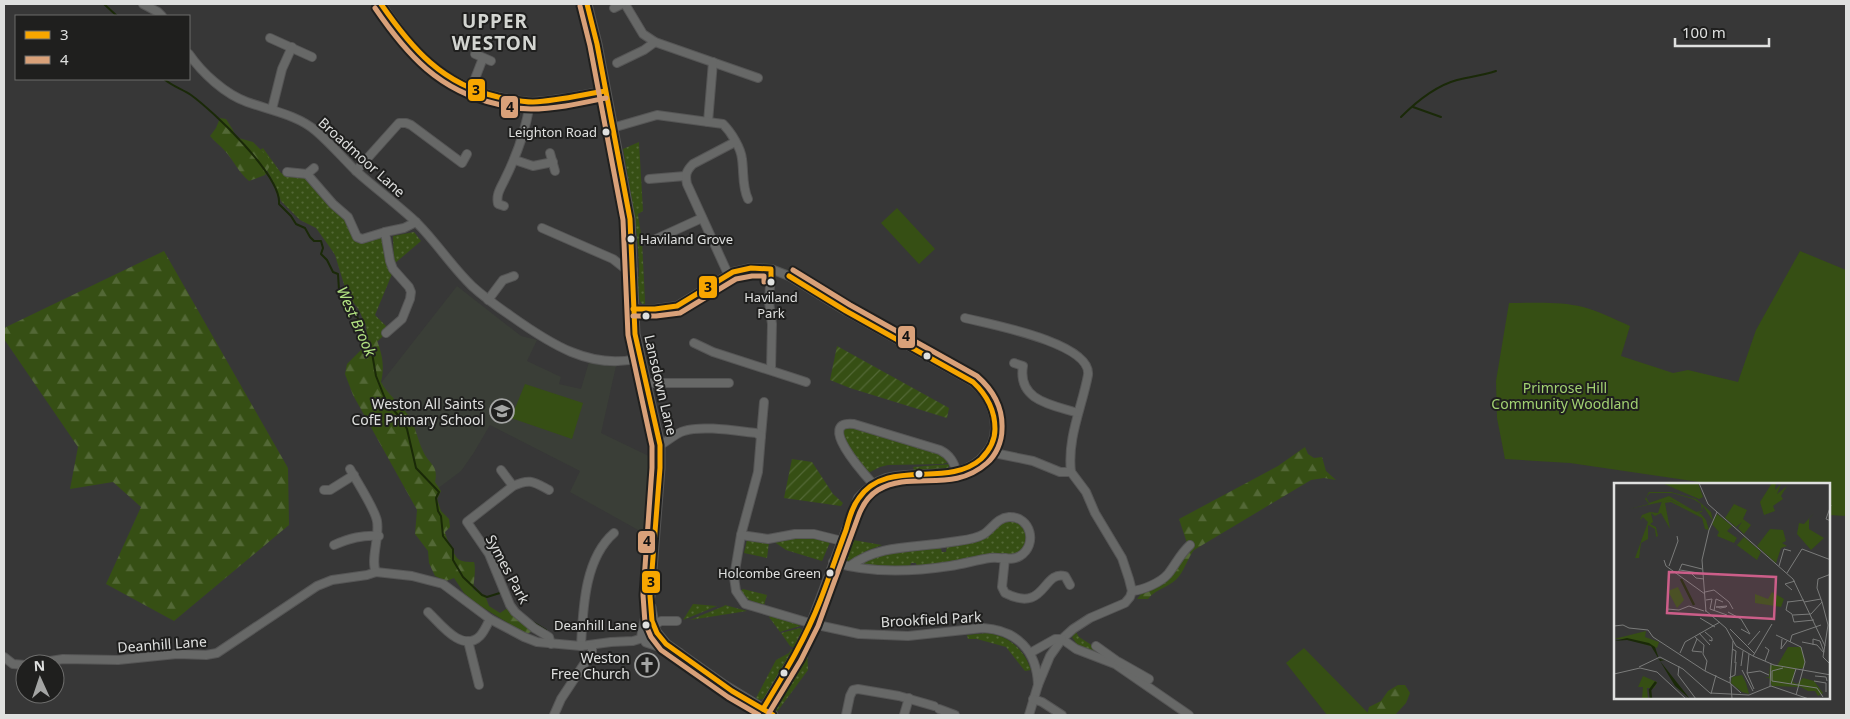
<svg xmlns="http://www.w3.org/2000/svg" width="1850" height="719" font-family="'Noto Sans',sans-serif">
	<style>
		.built { fill: #3a3e37 }
		.grass { fill: url(#grass-dots) }
		.forest { fill: url(#forest-firs) }
		.park { fill: #364f14 }
		.garden { fill: url(#garden-furrows) }
		.lines { fill: none; stroke-linecap: round; stroke-linejoin: round }
		.stream { stroke: #1a2908; stroke-width: 2 }
		.minor-casing { stroke: #555; stroke-width: 10 }
		.tertiary-casing { stroke: #555; stroke-width: 11 }
		.minor { stroke: #676867; stroke-width: 8 }
		.tertiary { stroke: #676867; stroke-width: 9 }
		.bus-1-casing { stroke: #1f1f1e; stroke-width: 9 }
		.bus-2-casing { stroke: #1f1f1e; stroke-width: 9 }
		.bus-1 { stroke: #f7a600; stroke-width: 5 }
		.bus-2 { stroke: #d9a179; stroke-width: 5 }
		.bus-dot { fill: #dfe0df; stroke: #1f1f1e; stroke-width: 2 }
		.labels { text-anchor: middle; dominant-baseline: central; stroke-width: 4; stroke-linejoin: round; paint-order: stroke }
		.bus-label { font-size: 13px; fill: #dfe0df; stroke: #1f1f1e; text-anchor: end }
		.street-label { font-size: 14px; fill: #dfe0df; stroke: #1f1f1e }
		.park-label { font-size: 14px; fill: #a2d272; stroke: #1f1f1e }
		.poi-label { font-size: 14px; fill: #dfe0df; stroke: #1f1f1e; text-anchor: end }
		.water-label { font-size: 15px; font-style: italic; fill: #b2e282; stroke: #1f1f1e }
		.district-label { font-size: 19px; font-weight: bold; letter-spacing: 1px; fill: #d3d5d1; stroke: #1f1f1e }
		.inset-river { fill: none; stroke: #1a2908; stroke-width: 2.5 }
		.inset-road { fill: none; stroke: #7a7b7a; stroke-width: 1 }
		.view { fill: #cc5e89; fill-opacity: 0.15; stroke: #cc5e89; stroke-width: 2.5 }
		.inset-edge { fill: none; stroke: #dfe0df; stroke-width: 2.5 }
		.line-badge { stroke: #1f1f1e; stroke-width: 2 }
		.pale-badge-label { font-size: 14px; text-anchor: middle; font-weight: bold; fill: #111 }
	</style>
	<defs>
		<pattern id="grass-dots" width="8" height="8" patternUnits="userSpaceOnUse" patternTransform="scale(1.25)"><rect width="8" height="8" fill="#364f14"/><path d="M2 2h.1M6 6h.1" fill="none" stroke="#536836" stroke-width="1.8" stroke-linecap="round"/></pattern>
		<pattern id="forest-firs" width="22" height="20" patternUnits="userSpaceOnUse" patternTransform="scale(1.25)"><rect width="22" height="20" fill="#364f14"/><path d="M5 1l3.5 6h-7zM16 11l3.5 6h-7z" fill="#536836"/></pattern>
		<pattern id="garden-furrows" width="10" height="10" patternUnits="userSpaceOnUse" patternTransform="scale(1.25)"><rect width="10" height="10" fill="#364f14"/><path d="M-1 1l2-2M0 10L10 0M9 11l2-2" fill="none" stroke="#536836"/></pattern>
	</defs>
	<rect width="100%" height="100%" fill="#373737"/>
	<path class="built" d="M457,286L521,336L537,340L527,361L561,377L559,384L581,389L589,362L616,366L601,433L655,459L649,536L570,492L580,471L490,425L473,454L461,471L437,489L381,383Z"/>
	<g class="grass">
		<path d="M639,142L643,211L638,214L642,241L645,300V304L643,305C634,295 639,281 639,268C638,228 630,189 623,149Z"/>
		<path d="M263,148L281,173L288,176L305,177L345,219L355,241L363,243L383,237L388,265L392,274L375,315L387,327L382,332L384,335L378,341L367,340L366,326L359,310L347,294L335,255L329,246L316,228L300,220L281,201L275,185L257,152Z"/>
		<path d="M414,232L421,241L394,264L393,236Z"/>
		<path d="M763,262L790,271L867,315L866,317L792,274Z"/>
		<path d="M929,351L975,372L986,382L982,385L971,377L928,352Z"/>
		<path d="M852,426L943,455L951,461L943,464L888,465L880,467L868,473C863,466 837,437 844,429C845,428 851,427 852,426Z"/>
		<path d="M991,454L995,455C968,486 953,481 915,484V478L963,474L976,468Z"/>
		<path d="M951,464L946,470L923,472L922,470H914L913,467Z"/>
		<path d="M911,478L912,484L895,485L881,490L878,484L894,479Z"/>
		<path d="M1005,520L1020,522L1030,536L1020,555L917,568L916,563H911L909,568L893,570L857,564L880,553L940,547L942,552H946L947,546L975,540Z"/>
		<path d="M797,537L831,540L822,561L786,550L773,541Z"/>
		<path d="M747,540L769,542L767,558L744,553Z"/>
		<path d="M853,540L882,545L866,551L849,562H846Z"/>
		<path d="M839,569L820,619L818,612L830,580L832,579L835,572Z"/>
		<path d="M743,589L767,595L764,605L749,600L740,591Z"/>
		<path d="M693,604L717,606L683,620Z"/>
		<path d="M725,605L747,611L690,620L724,606Z"/>
		<path d="M770,616L800,624V626L780,632L769,617Z"/>
		<path d="M800,628L802,630L795,648L790,646L781,633Z"/>
		<path d="M1076,632L1079,637L1115,660L1078,646L1072,637Z"/>
		<path d="M987,633C1009,636 1024,649 1031,670L1025,671L1006,647L977,639H968L967,635Z"/>
		<path d="M807,646L808,670L777,712L771,707L795,669Z"/>
		<path d="M791,649L794,650L766,698L759,700L756,698L776,660L789,653Z"/>
	</g>
	<g class="forest">
		<path d="M220,118L226,119L233,130L235,137L253,142L268,157L270,165L265,175L249,181C239,173 234,161 225,151C221,146 215,142 210,136L216,128Z"/>
		<path d="M164,251L288,468L289,525L174,621L106,584L141,507L113,482L70,489L78,447L4,339V328Z"/>
		<path d="M373,338H376C382,353 385,366 381,382C388,395 400,403 408,415C416,426 417,439 423,451C428,464 439,464 435,482L441,491L437,499L441,511L449,519L450,527L445,532C446,538 454,555 458,559C462,562 469,562 474,562C476,568 474,582 473,589L486,598L489,606L500,613L506,609H511L528,626L531,632L526,634L474,602L464,593L454,578L446,581L435,576L429,563L428,551L415,534L417,510L353,395L345,374L347,364Z"/>
		<path d="M1305,447L1308,454L1314,458L1322,457L1326,471L1336,480L1324,478L1311,480L1194,550C1188,558 1185,568 1180,575C1172,587 1156,588 1148,599H1137L1145,589L1171,576L1177,569L1187,543L1179,519L1278,466Z"/>
		<path d="M1398,685H1405L1410,693L1406,703L1395,715H1367L1369,707L1381,701L1388,691Z"/>
	</g>
	<g class="park">
		<path d="M897,208L935,249L919,264L881,223Z"/>
		<path d="M1800,251L1846,270V516L1829,515V484H1713L1570,463L1505,459L1497,418L1496,381L1509,303C1533,303 1560,301 1583,307C1599,311 1614,319 1630,326L1621,356L1673,373L1688,370L1738,382L1756,330Z"/>
		<path d="M525,384L583,403L572,439L511,418Z"/>
		<path d="M1304,648L1370,715H1327L1286,663Z"/>
	</g>
	<g class="garden">
		<path d="M837,346L949,408L947,418L850,388L830,380Z"/>
		<path d="M792,459L812,462L833,494L843,503L841,506L784,498Z"/>
	</g>
	<g class="lines">
		<g class="stream">
			<path d="M104,4L117,16"/>
			<path d="M164,79C172,86 182,89 191,95C213,111 282,176 279,204L291,216L296,224L305,228L310,237L314,241H321L323,248L321,254L327,260L333,272L338,274L339,290L348,300L362,326L365,347L367,350L372,353L376,376L386,401L403,421L407,429L416,468L439,492L436,498L438,511L441,516L443,536L453,549V560L463,577L482,595L487,597L503,592"/>
			<path d="M1413,107L1441,117"/>
			<path d="M1401,117C1417,101 1435,86 1457,80C1470,77 1483,75 1496,71"/>
			<path d="M533,622L546,630"/>
		</g>
		<g class="minor-casing">
			<g id="minor">
				<path d="M143,4L158,12L162,16"/>
				<path d="M381,4C412,50 434,78 490,95C503,98 519,102 532,102C557,101 581,95 605,91"/>
				<path d="M625,4L643,34L655,42L758,78"/>
				<path d="M614,8L622,4"/>
				<path d="M270,38L312,57"/>
				<path d="M189,54C202,73 225,94 247,102C269,110 298,115 316,131C330,143 343,158 356,171C376,189 398,205 417,223C437,243 452,267 472,286C484,297 498,307 511,316C549,343 591,371 640,358"/>
				<path d="M475,54L491,61"/>
				<path d="M617,63L644,50L655,42"/>
				<path d="M471,89L483,58"/>
				<path d="M272,109L282,69L292,47"/>
				<path d="M708,122L713,62"/>
				<path d="M612,128L657,115L723,124C731,132 741,148 742,159C744,173 742,187 748,199"/>
				<path d="M550,153L555,171"/>
				<path d="M515,160L533,166L553,162"/>
				<path d="M356,171L399,123H406L411,125L462,163L467,154"/>
				<path d="M287,172L307,174L314,168"/>
				<path d="M307,174L333,204L348,217L357,237L362,239L385,232"/>
				<path d="M649,179L685,176"/>
				<path d="M504,206L498,204C496,195 500,189 504,181C517,155 526,131 530,102"/>
				<path d="M542,228L613,259L627,270H633"/>
				<path d="M656,239L702,218"/>
				<path d="M771,269L769,302L772,324L771,370"/>
				<path d="M728,274L687,184C685,175 686,171 693,164L735,142"/>
				<path d="M488,300L503,280L514,276"/>
				<path d="M633,309H655L677,306L733,272L751,268L771,269L789,276L846,311L973,382C987,394 995,409 995,428C995,437 992,446 986,453C962,485 919,468 886,478C874,482 866,489 858,498L811,623L798,650L763,709"/>
				<path d="M965,318C989,324 1092,343 1088,375C1082,407 1067,438 1071,472"/>
				<path d="M386,333L402,319L410,299L411,292L409,287L393,269L390,261L385,232L404,228L416,222"/>
				<path d="M694,343L713,352L806,382"/>
				<path d="M1014,363L1023,366C1017,401 1053,405 1078,413"/>
				<path d="M646,383H729"/>
				<path d="M761,436L764,402"/>
				<path d="M660,445C668,441 676,433 684,431C702,425 737,431 756,433L761,436L758,472L741,535L734,577L736,591L745,604L813,624L859,634L908,636L983,628C1017,630 1037,651 1038,685"/>
				<path d="M990,449L999,454L1033,461L1060,472H1071L1086,492L1095,513L1122,558L1129,579L1132,591L1130,597L1125,603L1090,618L1073,629L1062,639L1050,656L1038,685L1029,715"/>
				<path d="M350,469C357,482 375,509 377,521C380,537 370,560 376,572"/>
				<path d="M501,470L513,486"/>
				<path d="M873,484C864,474 815,420 854,424L940,450C950,455 954,462 957,473"/>
				<path d="M324,490H330L354,475"/>
				<path d="M549,490C534,482 530,478 513,486L467,522L489,554L510,605L515,612L534,628L549,637L551,644"/>
				<path d="M741,535L768,539L795,534H814L842,541"/>
				<path d="M334,545C350,538 362,535 379,536"/>
				<path d="M1005,558L1002,587L1005,593C1046,614 1042,570 1065,576L1070,585"/>
				<path d="M833,562C871,574 911,572 950,566C963,564 977,560 990,558C1000,556 1011,562 1020,556C1038,545 1031,516 1009,517C997,518 993,528 984,534C974,540 962,540 951,542C916,548 879,544 850,566"/>
				<path d="M1132,591C1143,590 1160,583 1168,574C1176,564 1180,554 1190,545"/>
				<path d="M428,612C439,622 462,654 480,636C484,632 487,625 490,619"/>
				<path d="M654,625L661,621H677"/>
				<path d="M1062,639L1076,649L1115,664L1189,715"/>
				<path d="M468,641L479,685"/>
				<path d="M581,646C583,610 584,559 614,533"/>
				<path d="M1096,646L1117,661"/>
				<path d="M1030,653L1055,639H1062"/>
				<path d="M4,657L13,664L25,665"/>
				<path d="M1119,662L1149,679"/>
				<path d="M31,664L63,659L118,660L177,654L206,655L217,653L317,586L332,580L367,575L376,572L412,576L443,584L490,619L524,637L537,642L581,646L611,642L633,641L643,638"/>
				<path d="M1033,699L1042,702L1062,715"/>
				<path d="M939,709L955,715"/>
				<path d="M554,715L561,699L592,652V646"/>
				<path d="M846,715L850,696L853,690L858,689L899,696L934,706"/>
				<path d="M904,715L909,698"/>
			</g>
		</g>
		<g class="tertiary-casing">
			<g id="tertiary">
				<path d="M587,4L597,44L630,219L635,334L660,445V468L650,596L642,635L646,642L679,653"/>
				<path d="M651,607C652,616 657,633 656,638"/>
				<path d="M657,633L666,644L724,685L773,715"/>
			</g>
		</g>
		<use href="#minor" class="minor"/>
		<use href="#tertiary" class="tertiary"/>
		<g class="bus-1-casing">
			<g id="bus-1">
				<path d="M381,4C412,49 442,84 498,97C510,99 521,102 533,102C557,101 581,95 605,91"/>
				<path d="M587,4L597,44L630,219L635,334L660,445V468L650,596L652,621L657,633L666,644L732,691L773,715"/>
				<path d="M633,309H655L677,306L733,272L751,268L771,269V282"/>
				<path d="M763,709C784,674 805,640 820,601C829,578 837,554 846,530C849,519 852,507 859,498C887,457 947,489 981,459C989,451 995,440 995,429C995,410 987,395 973,382L846,311L789,276"/>
			</g>
		</g>
		<g class="bus-2-casing">
			<g id="bus-2">
				<path d="M580,6L590,46L623,220L628,335L652,446V468L643,595L645,623L651,637L661,650L728,697L759,715"/>
				<path d="M375,8C407,55 439,91 497,104C508,107 520,109 531,109C556,109 582,103 606,98"/>
				<path d="M633,316H656L680,313L736,279L752,276H764V282"/>
				<path d="M769,713L801,660L818,626L858,517C862,506 868,496 878,490C913,470 952,494 987,463C996,455 1002,442 1002,429C1003,408 993,390 977,376L850,305L793,270"/>
			</g>
		</g>
		<use href="#bus-1" class="bus-1"/>
		<use href="#bus-2" class="bus-2"/>
	</g>
	<defs>
		<g id="school-ring" transform="scale(1.25)"><circle r="9.5" fill="#1f1f1e" stroke="#a4a5a4" stroke-width="1.5"/><path d="M0-5L7-2L0 1L-7-2ZM-4 1L0 2.5L4 1V4Q0 6-4 4Z" fill="#a4a5a4"/></g>
		<g id="church-ring" transform="scale(1.25)"><circle r="9.5" fill="#1f1f1e" stroke="#a4a5a4" stroke-width="1.5"/><path d="M-1.2-6h2.4v3.5h3.3v2.4h-3.3V6h-2.4V-.1h-3.3v-2.4h3.3Z" fill="#a4a5a4"/></g>
	</defs>
	<g fill-rule="evenodd">
		<use href="#school-ring" x="502" y="411"/>
		<use href="#church-ring" x="647" y="665"/>
	</g>
	<g class="bus-dot">
		<circle cx="606" cy="132" r="4.5"/>
		<circle cx="631" cy="239" r="4.5"/>
		<circle cx="771" cy="282" r="4.5"/>
		<circle cx="646" cy="316" r="4.5"/>
		<circle cx="927" cy="356" r="4.5"/>
		<circle cx="919" cy="474" r="4.5"/>
		<circle cx="830" cy="573" r="4.5"/>
		<circle cx="646" cy="625" r="4.5"/>
		<circle cx="784" cy="673" r="4.5"/>
	</g>
	<g class="labels">
		<g class="bus-label">
			<text x="597" y="132">Leighton Road</text>
			<text x="640" y="239" text-anchor="start">Haviland Grove</text>
			<text x="771" y="297" text-anchor="middle">Haviland<tspan x="771" dy="16">Park</tspan></text>
			<text x="821" y="573">Holcombe Green</text>
			<text x="637" y="625">Deanhill Lane</text>
		</g>
		<g class="street-label">
			<text transform="translate(362 157) rotate(42)">Broadmoor Lane</text>
			<text transform="translate(661 385) rotate(77)">Lansdown Lane</text>
			<text transform="translate(508 569) rotate(62)">Symes Park</text>
			<text transform="translate(931 619) rotate(-3)">Brookfield Park</text>
			<text transform="translate(162 644) rotate(-4)">Deanhill Lane</text>
		</g>
		<g class="park-label">
			<text x="1565" y="387">Primrose Hill<tspan x="1565" dy="16">Community Woodland</tspan></text>
		</g>
		<g class="poi-label">
			<text x="484" y="403">Weston All Saints<tspan x="484" dy="16">CofE Primary School</tspan></text>
			<text x="630" y="657">Weston<tspan x="630" dy="16">Free Church</tspan></text>
		</g>
		<g class="water-label">
			<text transform="translate(357 321) rotate(66)">West Brook</text>
		</g>
		<g class="district-label">
			<text x="495" y="21">UPPER<tspan x="495" dy="22">WESTON</tspan></text>
		</g>
	</g>
	<g transform="translate(1614 483)">
		<rect width="216" height="216" fill="#373737"/>
		<path d="M48,0H84L89,14L85,16ZM32,148L31,154L45,159L43,165L14,156H0Z" fill="#364f14"/>
		<path d="M158,0H162L161,7L167,1L163,11L173,3L167,13L169,16L159,23L161,28L150,32L146,19ZM56,17L87,31L92,37L95,47L91,46L88,35L57,19L51,20L56,46L47,30L41,33L37,30L39,39L36,41L42,44L44,53L42,54L41,46L34,42V56L27,60L25,75H21L34,39L29,34L26,37L28,32L36,29L44,30L48,18ZM200,30L195,36V46L210,55L197,67L183,51L185,40L190,41ZM64,104L70,117L63,125L54,108ZM29,193L43,199L40,205H33L34,216H28L29,204H24Z" fill="#364f14"/>
		<path d="M128,192L132,200L135,211L128,209L117,200L118,194Z" fill="#364f14"/>
		<path d="M35,9H57L82,16L97,29L99,38L89,23L88,29L83,30L57,17L15,26L35,21L31,16ZM36,10H58L79,16L87,21L88,28L82,29L55,13L35,20L32,14ZM120,21L133,27L129,36L137,42L130,51L124,45L128,39L122,44L111,35ZM103,31L118,43L113,48L123,55L120,60L103,53L105,49L98,41ZM156,46L169,47L172,58L168,60L173,63L167,65L162,80L143,63ZM130,54L147,69L143,77L120,60L123,62ZM158,109L170,116L167,124L141,120V111L154,116ZM174,164H187L191,178L190,185L181,186L179,199L183,201L189,195L200,198L209,210L204,213L201,208H194L187,204L158,203L155,195L150,194H155L156,182L163,183Z" fill="#364f14" fill-rule="evenodd"/>
		<path d="M13,155L35,160L41,164L45,176L51,177L46,178L76,216L61,203L37,163L13,157L0,158Z" fill="#1a2908"/>
		<path class="inset-river" d="M67,96L80,122M37,216L36,207L42,199"/>
		<path class="inset-road" d="M85,0L94,21L179,96L211,163M217,22L212,36L217,38M188,66L217,77M50,77L52,83L91,111M55,83L64,58L63,53M165,83L170,66L177,68M66,87L84,90M64,90L68,81L88,86M77,90L82,95L90,96M173,90L188,66M178,107L171,101L181,98M91,109L100,107L115,119L119,126M92,117L98,116L96,126L113,132M174,118L172,127L178,131L180,139L200,137M174,119L190,117M190,119L207,116M208,119L214,142L209,174L217,182M102,124H104L106,125L112,124L113,123L102,124M53,126L65,127L75,123L90,128M91,127L112,145L122,163L139,173M100,128L102,116L109,119M92,129L88,77L95,47L103,29M114,129L127,136L136,151L127,146M179,132L197,131L208,119L203,105L204,96L217,91M86,135L101,144M158,141L139,173L160,182L217,192M0,143L9,142L15,145L34,147L39,154L91,188L116,200L127,210M116,146L140,170M91,149L98,155V158L95,157M85,150L96,162M162,152L187,164L191,179L182,212M81,154L90,162L89,171L93,178L91,188M83,156L78,168L88,169M168,156L167,166L173,158M176,159L178,152L207,142M188,159L203,162L210,170M134,162L146,148M199,162V156L206,158L210,169M151,164L155,167L151,178M118,166L122,168L121,180M66,170L71,159L106,139M135,171L133,190L146,188L155,192M65,183L64,192L82,216M127,183L129,168M25,184L46,174L69,186L96,210L135,212L157,203L195,216M169,185L158,188V198L203,205L209,214M128,187L139,208M133,190L140,206M0,191L26,185L43,189L72,216M201,193L212,194L213,198M115,195L121,192L122,179M200,198L212,200V209M116,200L119,158M117,201L118,216M177,201L182,186M156,203L157,181M97,211L102,192"/>
		<path class="view" d="M55,89L162,94L160,136L53,130Z"/>
		<rect width="216" height="216" class="inset-edge"/>
	</g>
	<g class="line-badge">
		<rect x="467" y="78" width="19" height="24" rx="5" fill="#f7a600"/>
		<rect x="500" y="95" width="19" height="24" rx="5" fill="#d9a179"/>
		<rect x="698" y="275" width="20" height="24" rx="5" fill="#f7a600"/>
		<rect x="897" y="325" width="19" height="24" rx="5" fill="#d9a179"/>
		<rect x="637" y="530" width="19" height="24" rx="5" fill="#d9a179"/>
		<rect x="641" y="570" width="20" height="24" rx="5" fill="#f7a600"/>
	</g>
	<g class="pale-badge-label">
		<text x="476" y="95">3</text>
		<text x="510" y="112">4</text>
		<text x="708" y="292">3</text>
		<text x="906" y="341">4</text>
		<text x="647" y="546">4</text>
		<text x="651" y="587">3</text>
	</g>
	<rect width="1850" height="719" fill="none" stroke="#dfe0df" stroke-width="10"/>
	<rect x="15" y="15" width="175" height="65" fill="#1f1f1e" stroke="#6c6c6b"/>
	<rect x="25" y="31" width="25" height="8" fill="#f7a600" stroke="#6c6c6b"/>
	<text x="60" y="40" font-size="15" fill="#dfe0df">3</text>
	<rect x="25" y="56" width="25" height="8" fill="#d9a179" stroke="#6c6c6b"/>
	<text x="60" y="65" font-size="15" fill="#dfe0df">4</text>
	<g transform="translate(40 679) rotate(357)"><circle r="24" fill="#1f1f1e" stroke="#6c6c6b"/>
	<path d="M0-4L9 19L0 12L-9 19Z" fill="#a4a5a4"/>
	<text y="-8" font-size="14" font-weight="bold" text-anchor="middle" fill="#dfe0df">N</text>
	</g>
	<path d="M1675 38v8h94v-8" fill="none" stroke="#dfe0df" stroke-width="2.5"/>
	<text x="1682" y="38" font-size="15" fill="#dfe0df" stroke="#1f1f1e" stroke-width="4" paint-order="stroke">100 m</text>
</svg>
